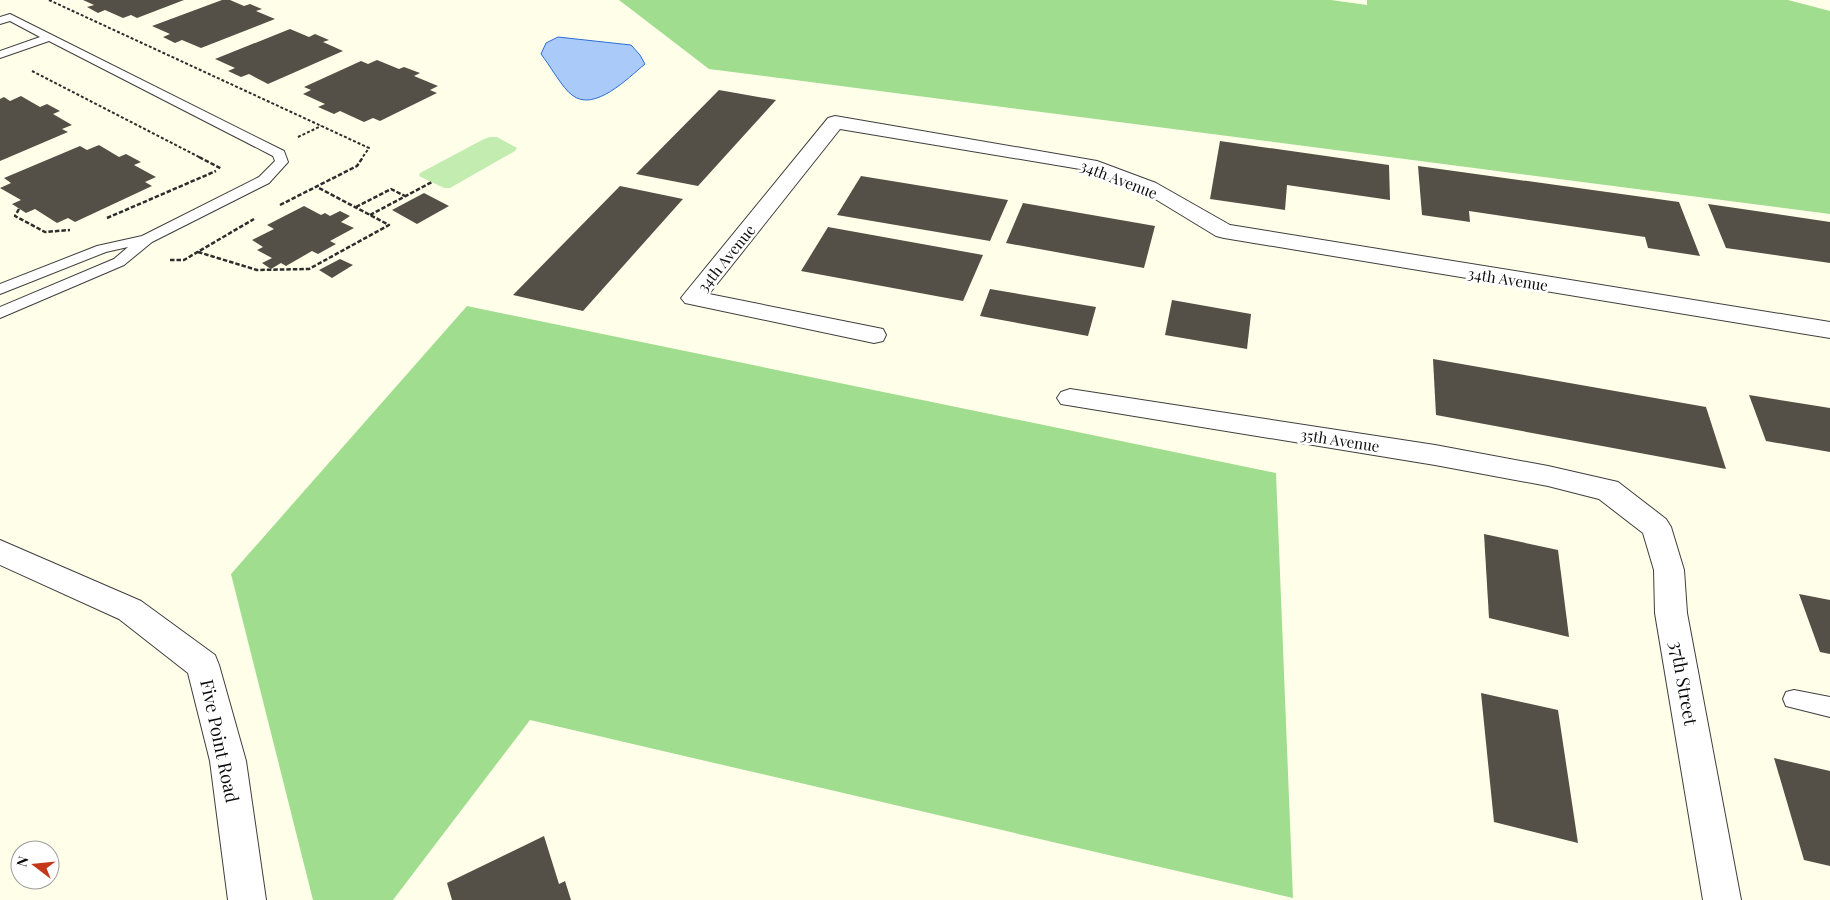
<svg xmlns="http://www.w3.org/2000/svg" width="1830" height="900" font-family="'Playfair Display',serif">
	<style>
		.green { fill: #c2ecb0 }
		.forest { fill: #a1dd8f }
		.water { fill: #aacbfa; stroke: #2c6dd6 }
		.building { fill: #544f47 }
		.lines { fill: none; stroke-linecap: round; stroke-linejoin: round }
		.service-casing { stroke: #3e3e3e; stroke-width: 2 }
		.minor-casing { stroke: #3e3e3e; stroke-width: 2 }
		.path-far1 { stroke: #2d2d2d; stroke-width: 2; stroke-dasharray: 3 2; stroke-linecap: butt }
		.path { stroke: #2d2d2d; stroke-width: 2.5; stroke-dasharray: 4.5 2; stroke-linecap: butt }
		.service { fill: #fff; fill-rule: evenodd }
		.minor { fill: #fff; fill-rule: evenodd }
		.labels { text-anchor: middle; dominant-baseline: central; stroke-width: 5; stroke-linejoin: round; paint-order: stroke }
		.street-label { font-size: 15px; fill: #0b0b0b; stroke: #fff }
		.near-street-label { font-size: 18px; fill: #0b0b0b; stroke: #fff }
	</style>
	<rect width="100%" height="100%" fill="#ffffe9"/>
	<path class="green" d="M490,137H497L517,148L515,151L450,188H444L419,176L420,173L484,139Z"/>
	<g class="forest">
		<path d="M619,0H1331L1367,5V0H1788L1830,11V214L709,69Z"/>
		<path d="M467,306L1276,473L1293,898L530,720L393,900H313L231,574Z"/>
	</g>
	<path class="water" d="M558,37L631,45L640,55L645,64C628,78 594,113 572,95C563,89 549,64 541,54L546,43Z"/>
	<g class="building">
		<path d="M83,0H184L137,18L131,15L123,18L105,10L98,13L87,7L94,5Z"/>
		<path d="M222,0H230L244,6L250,4L262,9L256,11L275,19L201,48L182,40L175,43L163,37L170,34L152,26Z"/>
		<path d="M290,29L309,37L315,34L329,40L323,42L343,51L268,84L249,74L241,77L228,71L235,68L215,59Z"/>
		<path d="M377,60L399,69L404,67L420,73L414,76L438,86L430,90L437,93L380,121L373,118L364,122L340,111L334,114L318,107L325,104L303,94L311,90L304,87L361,61L368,64Z"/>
		<path d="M719,90L776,100L698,186L636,174Z"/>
		<path d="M21,96L40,107L47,104L60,111L53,114L72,125L62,129L68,132L0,161V99L4,97L10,101Z"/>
		<path d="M1220,141L1389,165L1390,200L1287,185L1285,210L1210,199Z"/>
		<path d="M99,145L119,157L126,154L141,162L134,165L156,177L145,182L152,186L75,222L68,218L57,223L35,209L26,213L12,204L21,200L0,188L11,183L4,178L80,146L87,150Z"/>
		<path d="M1418,166L1679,202L1700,256L1648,248L1645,237L1469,211L1470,222L1422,215Z"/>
		<path d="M861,176L1008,200L990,241L837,215Z"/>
		<path d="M620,186L683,199L583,311L513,295Z"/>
		<path d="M424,193L449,206L417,224L392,210Z"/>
		<path d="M1023,203L1155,226L1144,268L1006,243Z"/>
		<path d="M1708,204L1830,222V263L1726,248Z"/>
		<path d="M304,206L321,215L325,213L330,216L340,211L350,216L341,222L354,228L330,241L336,244L318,254L312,251L286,266L281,263L271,269L262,263L272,258L257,250L263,247L252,240L274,229L267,225Z"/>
		<path d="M828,227L983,255L963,301L801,271Z"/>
		<path d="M340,259L353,265L332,278L319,270Z"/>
		<path d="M990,289L1096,307L1088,336L980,316Z"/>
		<path d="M1172,300L1251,314L1247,349L1165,335Z"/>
		<path d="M1433,359L1706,407L1726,469L1436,415Z"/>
		<path d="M1749,395L1830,408V452L1766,441Z"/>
		<path d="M1484,534L1558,550L1569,637L1489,618Z"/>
		<path d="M1799,594L1830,600V654L1820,652Z"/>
		<path d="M1481,693L1558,710L1578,843L1494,822Z"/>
		<path d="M1774,758L1830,771V866L1804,860Z"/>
		<path d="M544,836L559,884L565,881L571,900H452L447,883Z"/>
	</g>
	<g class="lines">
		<g class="service-casing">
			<g id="service">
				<path d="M10,14L284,151L288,162L269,183L152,242L124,265L0,318V307L114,259L128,247L106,252L0,294V284L97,246L142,236L259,177L275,161L273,156L49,41L0,58V51L40,37L10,21L0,24V17Z"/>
				<path d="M1794,690L1830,697V717L1786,706L1783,699L1786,692Z"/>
			</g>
		</g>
		<g class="minor-casing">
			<g id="minor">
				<path d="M835,116L1097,161L1156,183L1230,225L1830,322V338L1224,238L1216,236L1142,191L1086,170L840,129L709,294L883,329L886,335L883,341L874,343L685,303L681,298L685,293L828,118Z"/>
				<path d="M1070,389L1435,445L1548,466L1618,482L1666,519L1671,527L1684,570L1687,613L1741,900H1703L1655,613L1654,570L1643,533L1599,499L1548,486L1435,465L1061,404L1057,398L1061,392Z"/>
				<path d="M0,540L141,601L215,655L219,665L246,761L266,900H228L210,761L188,673L119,619L0,565Z"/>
			</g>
		</g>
		<g class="path-far1">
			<path d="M49,0L369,148L362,158"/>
			<path d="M32,71L201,158"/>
			<path d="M298,137L321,126"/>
		</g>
		<g class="path">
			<path d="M199,157L222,169"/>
			<path d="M280,205L357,166L363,157"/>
			<path d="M356,207L391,189L405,196"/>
			<path d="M19,209L15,216L45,232L70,230"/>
			<path d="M370,215L432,182"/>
			<path d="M107,218L216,171"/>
			<path d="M198,252L257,270L309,269L389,225L317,187"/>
			<path d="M170,260H184L254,219"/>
		</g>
		<use href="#service" class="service"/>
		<use href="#minor" class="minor"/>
	</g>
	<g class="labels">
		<g class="street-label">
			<text transform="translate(1119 179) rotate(21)">34th Avenue</text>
			<text transform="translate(726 258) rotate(-51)">34th Avenue</text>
			<text transform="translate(1508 279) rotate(9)">34th Avenue</text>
			<text transform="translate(1340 440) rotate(9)">35th Avenue</text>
		</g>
		<g class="near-street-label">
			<text transform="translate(1684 683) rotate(80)">37th Street</text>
			<text transform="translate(220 741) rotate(78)">Five Point Road</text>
		</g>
	</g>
	<g transform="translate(35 865) rotate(286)"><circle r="24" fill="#ffffff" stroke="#9d9d9d"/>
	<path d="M0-4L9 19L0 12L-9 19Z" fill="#c4371a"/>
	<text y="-8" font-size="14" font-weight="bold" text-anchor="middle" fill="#0b0b0b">N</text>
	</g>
</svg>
